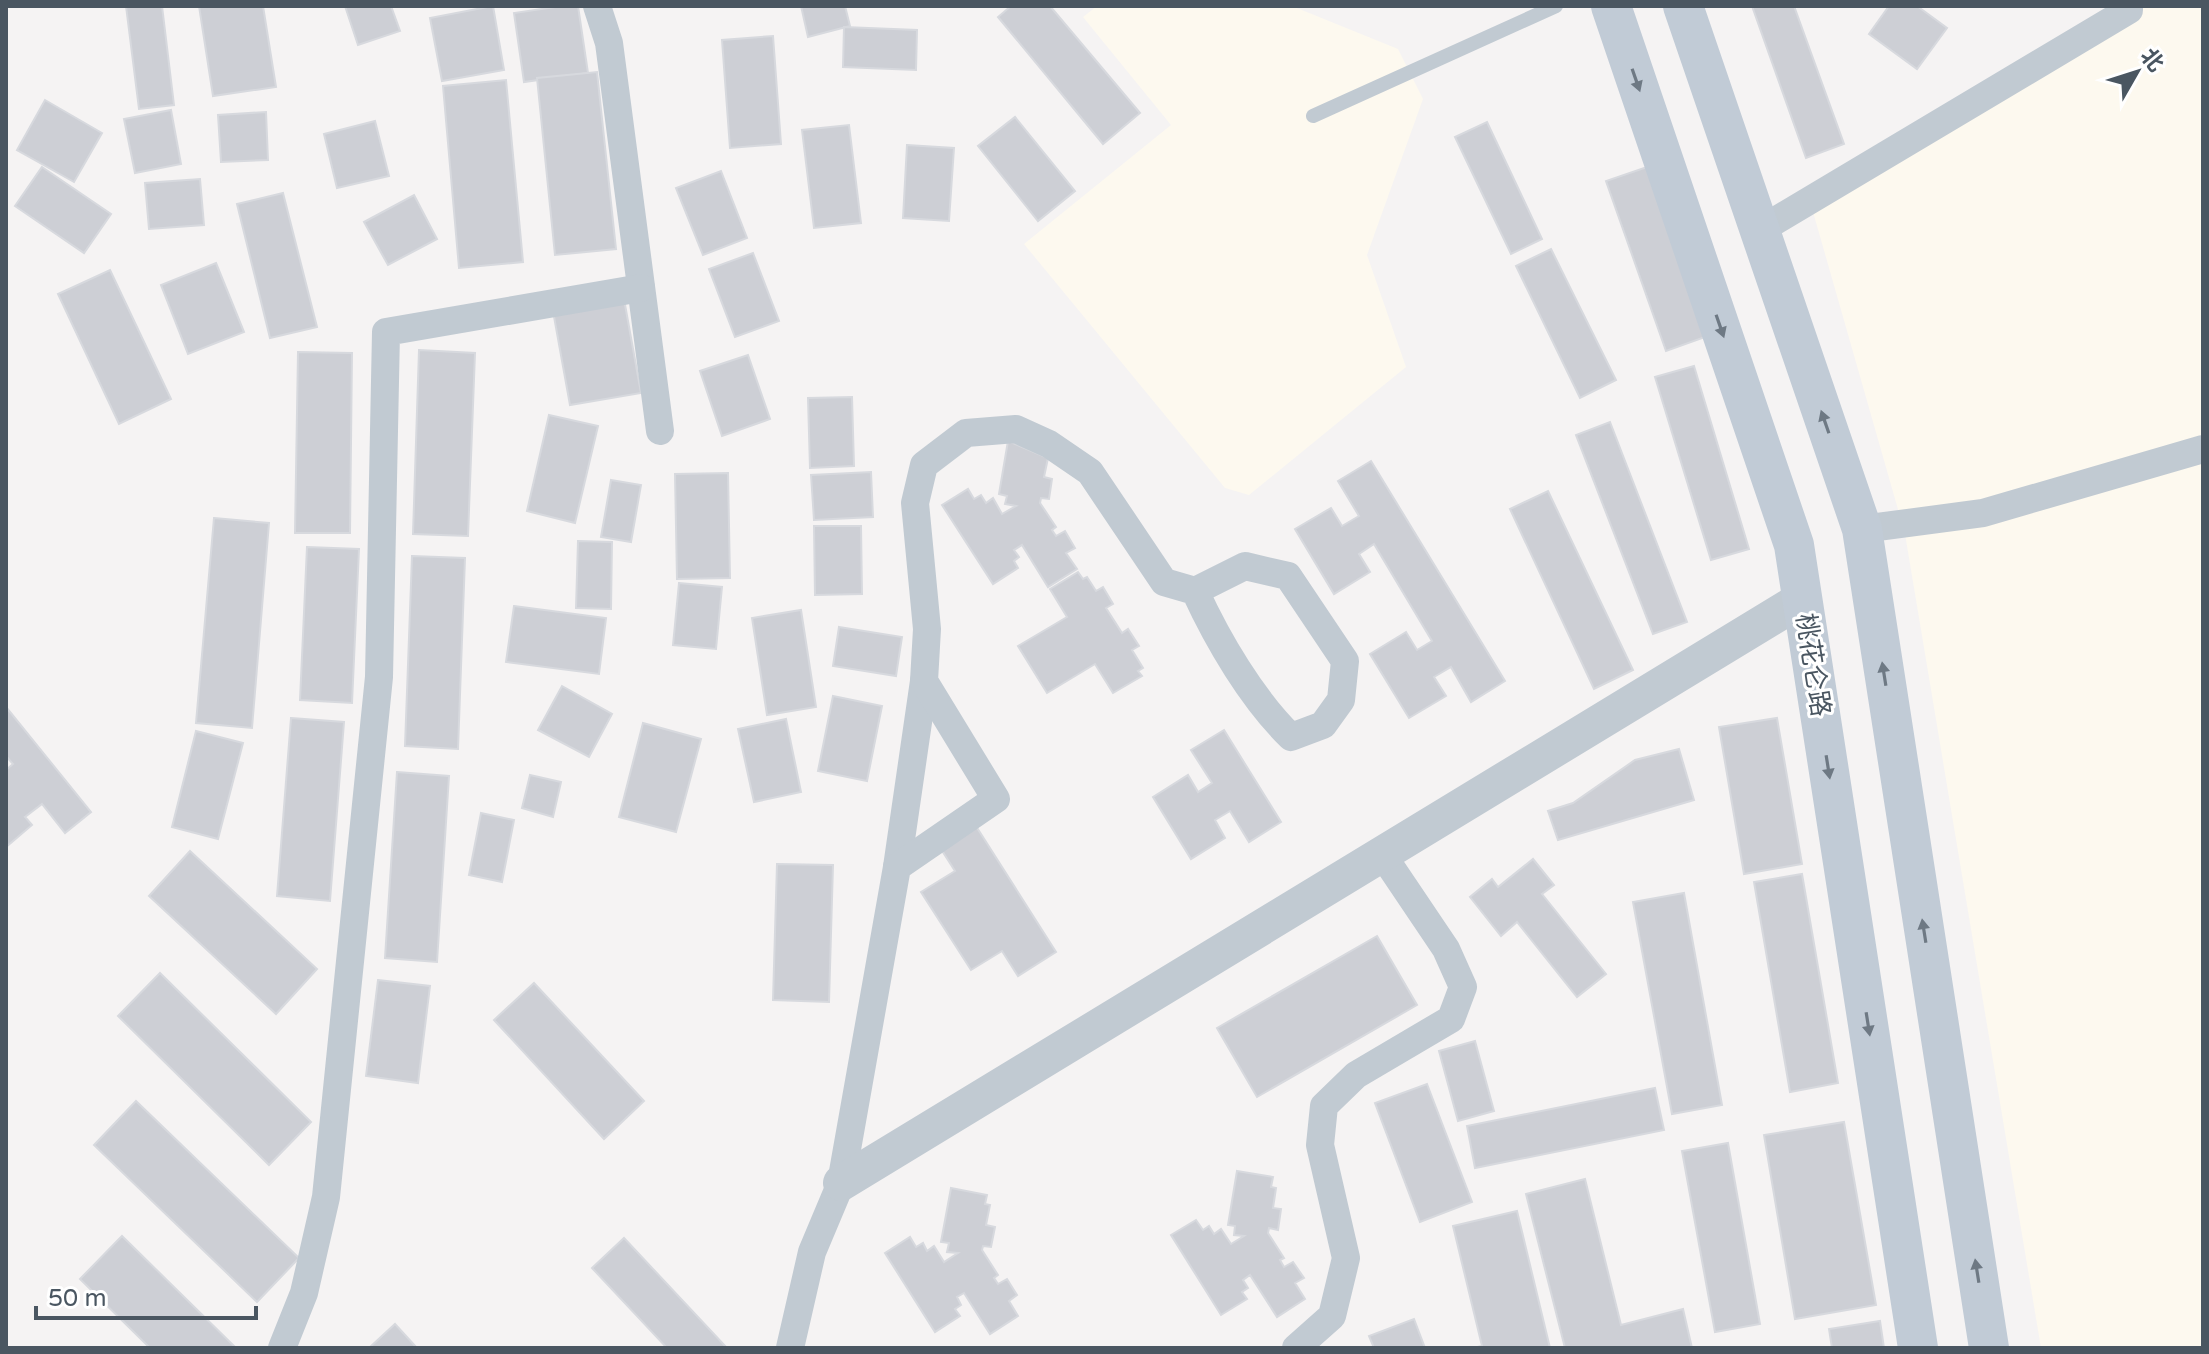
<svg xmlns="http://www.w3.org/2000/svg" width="2209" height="1354" font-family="'Varela Round','Noto Sans SC',sans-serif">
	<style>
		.commercial { fill: #fdf9ef }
		.building { fill: #cdcfd5; stroke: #d7d9de; stroke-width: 2 }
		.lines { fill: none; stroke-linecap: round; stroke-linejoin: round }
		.service { stroke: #c1cad2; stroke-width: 14 }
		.minor { stroke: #c1cad2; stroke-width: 28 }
		.tertiary { stroke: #c1cad2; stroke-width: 36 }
		.secondary { stroke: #c1cbd6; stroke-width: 40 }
		.oneway { fill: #6e7984 }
		.labels { text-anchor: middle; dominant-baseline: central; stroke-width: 6; stroke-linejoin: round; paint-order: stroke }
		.street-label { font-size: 26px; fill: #4a5661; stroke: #fff }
	</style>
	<rect width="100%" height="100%" fill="#f5f3f3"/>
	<g class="commercial">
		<path d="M1097,6H1292L1398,49L1423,99L1367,255L1406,367L1249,495L1225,488L1024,244L1171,125L1083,17Z"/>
		<path d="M2140,6H2203V1348H2041L1905,534L1813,212Z"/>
	</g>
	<g class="building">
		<path d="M126,6H162L174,105L139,109Z"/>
		<path d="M199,6H263L276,87L213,96Z"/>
		<path d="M345,6H391L400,31L358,45Z"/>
		<path d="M493,6L504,70L442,81L430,18Z"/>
		<path d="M562,6H578L588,73L524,82L514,13Z"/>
		<path d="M801,6H845L850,26L808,37Z"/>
		<path d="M1011,6H1050L1140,113L1103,144L998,17Z"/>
		<path d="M1752,6H1794L1844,144L1806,158Z"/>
		<path d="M1889,6H1917L1947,28L1917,69L1869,34Z"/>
		<path d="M844,27L917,30L916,70L843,67Z"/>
		<path d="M773,36L781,144L730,148L722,40Z"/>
		<path d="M597,72L616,249L555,255L537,78Z"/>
		<path d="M506,80L523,262L459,268L443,86Z"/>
		<path d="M45,100L102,133L74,182L17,150Z"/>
		<path d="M171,110L181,164L135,173L124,119Z"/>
		<path d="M266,112L268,160L221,162L218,115Z"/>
		<path d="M1015,117L1075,191L1038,221L978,146Z"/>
		<path d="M375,121L389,176L337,188L324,134Z"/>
		<path d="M1487,122L1542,239L1511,254L1455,137Z"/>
		<path d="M849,125L861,223L814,228L802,130Z"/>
		<path d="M907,145L954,148L949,221L903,218Z"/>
		<path d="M42,167L111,214L84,253L15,206Z"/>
		<path d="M1647,167L1708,336L1666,351L1606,181Z"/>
		<path d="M721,171L747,238L703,255L676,188Z"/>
		<path d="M200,179L204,225L149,229L145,183Z"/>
		<path d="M283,193L317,327L270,338L237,204Z"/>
		<path d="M414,195L437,239L388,265L364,222Z"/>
		<path d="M1551,249L1616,380L1580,398L1516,266Z"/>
		<path d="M753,253L779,321L735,337L709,269Z"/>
		<path d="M216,263L244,332L188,354L161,285Z"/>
		<path d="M110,270L171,399L119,424L58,294Z"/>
		<path d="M624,299L641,393L570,405L553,311Z"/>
		<path d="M419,350L475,353L468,536L413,534Z"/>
		<path d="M298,352L352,353L350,533H295Z"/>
		<path d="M748,355L770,419L722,436L700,371Z"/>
		<path d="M1694,366L1749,549L1711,560L1655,377Z"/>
		<path d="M852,397L854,466L810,468L808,398Z"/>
		<path d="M549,415L598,426L575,523L527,511Z"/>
		<path d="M1610,422L1687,622L1653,634L1576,435Z"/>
		<path d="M1008,441L1048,458L1044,477L1052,479L1049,499L1041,498L1040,503L1056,527L1052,530L1056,536L1065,531L1075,548L1066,553L1077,569L1048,587L1022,545L1014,550L1019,557L1014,561L1018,568L993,584L942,505L968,489L974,499L981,495L986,503L993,498L1002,514L1016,506L1005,504L1007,496L999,494Z"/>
		<path d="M1371,461L1505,681L1471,702L1451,667L1434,677L1446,696L1409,718L1370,654L1406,632L1417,650L1432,641L1374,544L1359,554L1370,572L1334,594L1295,529L1331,508L1342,526L1359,516L1338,481Z"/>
		<path d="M871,472L873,517L814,520L811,475Z"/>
		<path d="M728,473L730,578L677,579L675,474Z"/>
		<path d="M611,480L641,485L631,542L601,537Z"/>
		<path d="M1548,491L1633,670L1594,689L1510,509Z"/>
		<path d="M214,518L269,523L252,728L196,723Z"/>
		<path d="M814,526H861L862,594L815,595Z"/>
		<path d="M578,541L612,542L611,609L576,608Z"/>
		<path d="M307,547L359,549L352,703L300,700Z"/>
		<path d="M412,556L465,558L458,749L405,746Z"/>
		<path d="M1078,572L1083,579L1087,577L1096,591L1103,587L1113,604L1106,608L1122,633L1128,629L1139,646L1132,650L1143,668L1138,671L1142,676L1113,693L1095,664L1047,693L1018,646L1067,617L1050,589Z"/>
		<path d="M679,583L722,587L716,649L673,645Z"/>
		<path d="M514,606L606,618L599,674L506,662Z"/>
		<path d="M801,610L816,707L767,715L752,618Z"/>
		<path d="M839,627L902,637L896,676L833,666Z"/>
		<path d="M562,686L612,714L589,757L538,730Z"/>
		<path d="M833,696L882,706L867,781L818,771Z"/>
		<path d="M6,707L91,812L65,833L42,804L25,817L32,825L6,847V770L13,764L6,756Z"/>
		<path d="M291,718L344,722L330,901L277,896Z"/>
		<path d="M1777,718L1802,864L1744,874L1719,727Z"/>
		<path d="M786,719L801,792L754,802L738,729Z"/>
		<path d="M643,723L701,739L676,832L619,817Z"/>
		<path d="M1224,730L1281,822L1249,842L1230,811L1215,820L1225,838L1191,859L1153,797L1188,775L1198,792L1212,783L1191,750Z"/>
		<path d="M196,731L243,743L218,839L172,827Z"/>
		<path d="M1679,749L1694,800L1558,840L1548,811L1573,803L1635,760Z"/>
		<path d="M397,772L449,776L437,962L385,958Z"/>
		<path d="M530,775L561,782L553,817L522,808Z"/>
		<path d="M481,813L514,820L502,882L469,875Z"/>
		<path d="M974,823L1056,952L1018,976L1002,951L971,970L921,892L955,871L939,846Z"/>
		<path d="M190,851L317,969L276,1014L149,896Z"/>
		<path d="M1533,859L1554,885L1542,894L1606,974L1577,997L1517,922L1501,936L1470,897L1492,879L1498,887Z"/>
		<path d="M777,864L833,865L829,1002L773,1000Z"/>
		<path d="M1802,874L1838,1083L1790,1092L1754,882Z"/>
		<path d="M1684,893L1722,1105L1672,1114L1633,902Z"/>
		<path d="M1377,936L1417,1005L1257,1097L1217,1028Z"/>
		<path d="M160,973L311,1122L269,1165L118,1016Z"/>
		<path d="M378,980L430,986L418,1083L366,1076Z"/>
		<path d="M534,983L644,1101L604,1139L494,1020Z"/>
		<path d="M1475,1041L1494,1111L1458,1121L1439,1051Z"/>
		<path d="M1427,1084L1472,1202L1420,1222L1375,1103Z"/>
		<path d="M1655,1088L1664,1130L1475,1168L1467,1126Z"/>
		<path d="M136,1101L299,1258L257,1302L94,1145Z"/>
		<path d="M1844,1122L1876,1305L1795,1319L1764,1135Z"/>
		<path d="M1728,1143L1760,1324L1715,1332L1682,1151Z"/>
		<path d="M1237,1171L1273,1177L1271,1187L1276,1188L1273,1208L1281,1209L1278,1230L1269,1228L1268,1233L1284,1258L1280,1260L1284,1267L1293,1262L1304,1278L1295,1283L1305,1299L1277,1317L1250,1275L1243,1280L1248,1288L1242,1292L1247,1299L1221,1315L1171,1235L1196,1220L1203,1230L1209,1226L1214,1234L1221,1229L1231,1244L1244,1236L1234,1235L1235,1226L1228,1225Z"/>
		<path d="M1585,1179L1621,1325L1683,1309L1692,1348H1565L1526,1194Z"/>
		<path d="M951,1188L987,1195L985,1204L990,1205L986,1225L995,1227L991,1247L983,1246L982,1250L998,1275L994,1278L998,1284L1007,1279L1017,1295L1009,1301L1018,1316L990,1334L964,1293L957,1297L961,1305L955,1309L960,1316L935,1332L885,1253L910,1237L916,1247L923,1243L927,1251L934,1246L944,1262L958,1253L947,1252L949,1243L941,1242Z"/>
		<path d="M1517,1211L1550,1348H1473L1482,1346L1453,1226Z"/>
		<path d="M122,1236L236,1348H150L80,1279Z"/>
		<path d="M624,1238L727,1348H667L592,1268Z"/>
		<path d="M1414,1319L1425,1348H1374L1369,1336Z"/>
		<path d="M1880,1321L1884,1348H1832L1829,1329Z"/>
		<path d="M395,1324L417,1348H369Z"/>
	</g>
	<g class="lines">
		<path class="service" d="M1313,116L1556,6"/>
		<g class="minor">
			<path d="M597,6L609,43L660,431"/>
			<path d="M1760,230L2129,10V6"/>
			<path d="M1862,529L1983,513L2203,449"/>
			<path d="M897,867L924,681"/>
			<path d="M282,1348L304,1293L326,1197L379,677L386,332L641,288"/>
			<path d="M790,1348L812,1252L841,1183L897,867L996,799L924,681L927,629L915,503L924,465L966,433L1016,429L1049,444L1090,472L1164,582L1195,591L1245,566L1288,576L1345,661L1341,700L1323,725L1291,737C1252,699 1218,641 1195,591"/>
			<path d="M1296,1348L1332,1316L1346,1258L1320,1145L1324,1106L1356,1075L1451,1019L1463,987L1446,949L1382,854"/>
		</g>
		<path class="tertiary" d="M841,1183L1802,599"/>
		<g class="secondary">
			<path d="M1611,6L1794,545L1918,1348"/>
			<path d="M1683,6L1862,529L1989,1348"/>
		</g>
	</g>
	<defs><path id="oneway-solid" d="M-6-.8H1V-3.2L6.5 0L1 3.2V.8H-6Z" transform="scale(2)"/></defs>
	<g class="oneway">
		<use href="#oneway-solid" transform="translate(1636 80) rotate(71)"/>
		<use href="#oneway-solid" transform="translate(1720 326) rotate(71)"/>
		<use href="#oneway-solid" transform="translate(1825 422) rotate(-109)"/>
		<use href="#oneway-solid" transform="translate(1884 674) rotate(-99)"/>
		<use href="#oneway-solid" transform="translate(1828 767) rotate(81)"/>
		<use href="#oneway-solid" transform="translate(1924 931) rotate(-99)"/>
		<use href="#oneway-solid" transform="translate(1868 1024) rotate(81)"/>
		<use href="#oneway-solid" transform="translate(1977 1271) rotate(-99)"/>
	</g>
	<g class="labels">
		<g class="street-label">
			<text transform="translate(1813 665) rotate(81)">桃花仑路</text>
		</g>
	</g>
	<rect width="2209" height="1354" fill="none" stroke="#4a5661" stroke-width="16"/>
	<g transform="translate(2137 72) rotate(51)" stroke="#ffffff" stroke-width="6" paint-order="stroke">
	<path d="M0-6L14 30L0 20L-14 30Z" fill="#4a5661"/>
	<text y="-12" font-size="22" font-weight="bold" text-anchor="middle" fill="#4a5661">北</text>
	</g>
	<path d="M36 1306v12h220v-12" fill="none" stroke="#4a5661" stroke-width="4"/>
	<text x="48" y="1306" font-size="24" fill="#4a5661" stroke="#ffffff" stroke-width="6" paint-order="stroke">50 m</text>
</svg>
